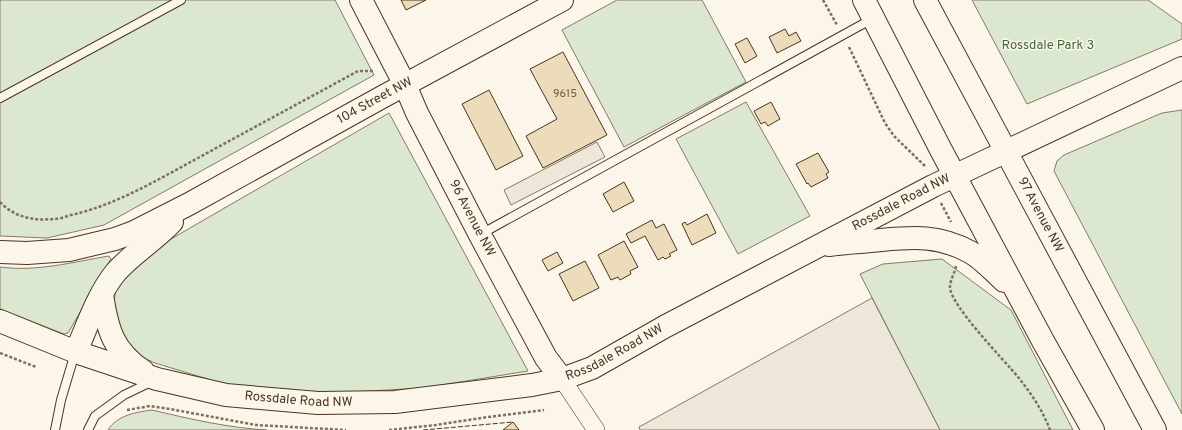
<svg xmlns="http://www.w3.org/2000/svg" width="1182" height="430" font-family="Overpass,sans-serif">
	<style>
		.green { fill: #dce7d0; stroke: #887966 }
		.parking { fill: #ede7d9; stroke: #887966 }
		.building { fill: #ecdcbc; stroke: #4a3520 }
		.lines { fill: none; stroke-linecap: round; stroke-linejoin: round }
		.lane-casing { stroke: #4a3520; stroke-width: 10 }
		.street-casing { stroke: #4a3520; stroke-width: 18 }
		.secondary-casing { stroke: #4a3520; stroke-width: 24 }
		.path { stroke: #7f6f5c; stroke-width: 2.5; stroke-dasharray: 3 2; stroke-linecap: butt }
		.lane { stroke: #fbf6e9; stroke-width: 8 }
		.street { stroke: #fbf6e9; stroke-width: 17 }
		.secondary { stroke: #fbf6e9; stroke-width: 22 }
		.fence { stroke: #4a3520; stroke-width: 1; stroke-dasharray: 5 2; stroke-linecap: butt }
		.labels { text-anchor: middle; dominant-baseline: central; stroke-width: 3; stroke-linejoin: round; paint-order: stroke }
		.number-label { font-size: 11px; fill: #725f47 }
		.park-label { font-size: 13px; fill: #436837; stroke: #fbf6e9 }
		.street-label { font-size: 13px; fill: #4a3520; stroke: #fbf6e9 }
	</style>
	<rect width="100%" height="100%" fill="#fbf6e9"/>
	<g class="green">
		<path d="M0,0H335L374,75L104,225L47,238L0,236Z"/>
		<path d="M617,0H702L746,82L624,147L562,30Z"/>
		<path d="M972,0H1148L1182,24V39L1027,104Z"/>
		<path d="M746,102L810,216L738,254L676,139Z"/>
		<path d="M1182,110V414L1054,171L1057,161L1064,155L1162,113Z"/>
		<path d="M389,113L528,371L423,388L315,394L224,384L155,363L141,357L129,347L121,334L113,305L116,290L124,276L145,254Z"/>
		<path d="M109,256L111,259L68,333L64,334L0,309V267C37,272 73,262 109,256Z"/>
		<path d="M942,259L1011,310L1073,430H940L860,274L883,264Z"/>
		<path d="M152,410C190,419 229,428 267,430H108C117,415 137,412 152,410Z"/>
	</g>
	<g class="parking">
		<path d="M597,142L605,157L511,205L504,190Z"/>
		<path d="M872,298L940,430H640L639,427Z"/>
	</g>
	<g class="building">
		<path d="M401,0H426L406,10Z"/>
		<path d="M785,29L789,36L796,32L801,41L777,53L769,37Z"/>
		<path d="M747,38L757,56L745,63L735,44Z"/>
		<path d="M563,52L607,135L543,168L526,136L557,119L530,69Z"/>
		<path d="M489,90L523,156L496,170L462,104Z"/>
		<path d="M771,102L780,119L768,126L765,122L761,124L754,111Z"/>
		<path d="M818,153L829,172L826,174L828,178L811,187L808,183L807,184L796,164Z"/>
		<path d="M624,182L634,201L613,212L603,194Z"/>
		<path d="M707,214L716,233L692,245L682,224L685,222L687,225Z"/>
		<path d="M652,220L656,228L664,224L677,250L669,254L671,256L665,259L663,257L658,260L645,236L631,243L626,234Z"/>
		<path d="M624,241L638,267L630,271L631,274L620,280L618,277L611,280L598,255Z"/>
		<path d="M557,252L563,263L548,271L542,260Z"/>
		<path d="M585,261L599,288L573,301L559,274Z"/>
		<path d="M513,422L519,430H503Z"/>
	</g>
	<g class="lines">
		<g class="lane-casing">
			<g id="lane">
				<path d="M0,98L181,0"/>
				<path d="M481,234L872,19"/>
				<path d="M55,430L61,400L75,353"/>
				<path d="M88,430L95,416L124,395L153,381"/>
			</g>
		</g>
		<g class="street-casing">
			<path id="street" d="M562,379L596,430"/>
		</g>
		<g class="secondary-casing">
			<g id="secondary">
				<path id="s1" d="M361,0L405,85L417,113L480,235L546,358L562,379"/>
				<path d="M864,0L941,150L1043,341L1093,430"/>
				<path id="s2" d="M925,0L1155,430"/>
				<path d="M829,245C846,243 863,242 881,240C914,237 939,235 970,252C983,259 993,271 1004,281"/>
				<path id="s3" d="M0,252L27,253L69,250L115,239L134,232L189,204L384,96L562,0"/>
				<path d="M102,294C107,329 113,351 143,371"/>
				<path id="s4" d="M0,321L76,352L157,379L226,395L318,403L395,402L532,385L562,379L592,368L666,326L933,186L1182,68"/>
				<path d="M76,352C87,326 98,294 116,272C133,253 155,240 172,222"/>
			</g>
		</g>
		<g class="path">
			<path d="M823,0L837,25"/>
			<path d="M849,47L885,123L894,136L926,167"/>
			<path d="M0,202C14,217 33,221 53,219C59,219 65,217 71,215C116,205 157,180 198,158C251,129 305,100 358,71H375"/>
			<path d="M941,203L951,222"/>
			<path d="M956,266C955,273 950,280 950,287C950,305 1005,361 1018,377C1031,393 1043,411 1050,430"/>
			<path d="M0,353L36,367"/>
			<path d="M127,410L150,406L170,409L256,425L346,430"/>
			<path d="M389,430L436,425L481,418L544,410"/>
		</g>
		<use href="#lane" class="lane"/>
		<use href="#street" class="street"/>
		<use href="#secondary" class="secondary"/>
		<path class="fence" d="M423,430L513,422"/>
	</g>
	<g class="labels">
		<g class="number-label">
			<text x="565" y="94">9615</text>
		</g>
		<g class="park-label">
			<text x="1048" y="46">Rossdale Park 3</text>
		</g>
		<g class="street-label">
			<text stroke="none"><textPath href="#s3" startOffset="411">104 Street NW</textPath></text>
			<text stroke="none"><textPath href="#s4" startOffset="959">Rossdale Road NW</textPath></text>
			<text stroke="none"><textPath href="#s2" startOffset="244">97 Avenue NW</textPath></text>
			<text stroke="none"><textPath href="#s1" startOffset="245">96 Avenue NW</textPath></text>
			<text stroke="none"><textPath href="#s4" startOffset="635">Rossdale Road NW</textPath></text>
			<text stroke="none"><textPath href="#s4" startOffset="311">Rossdale Road NW</textPath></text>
		</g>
	</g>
</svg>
